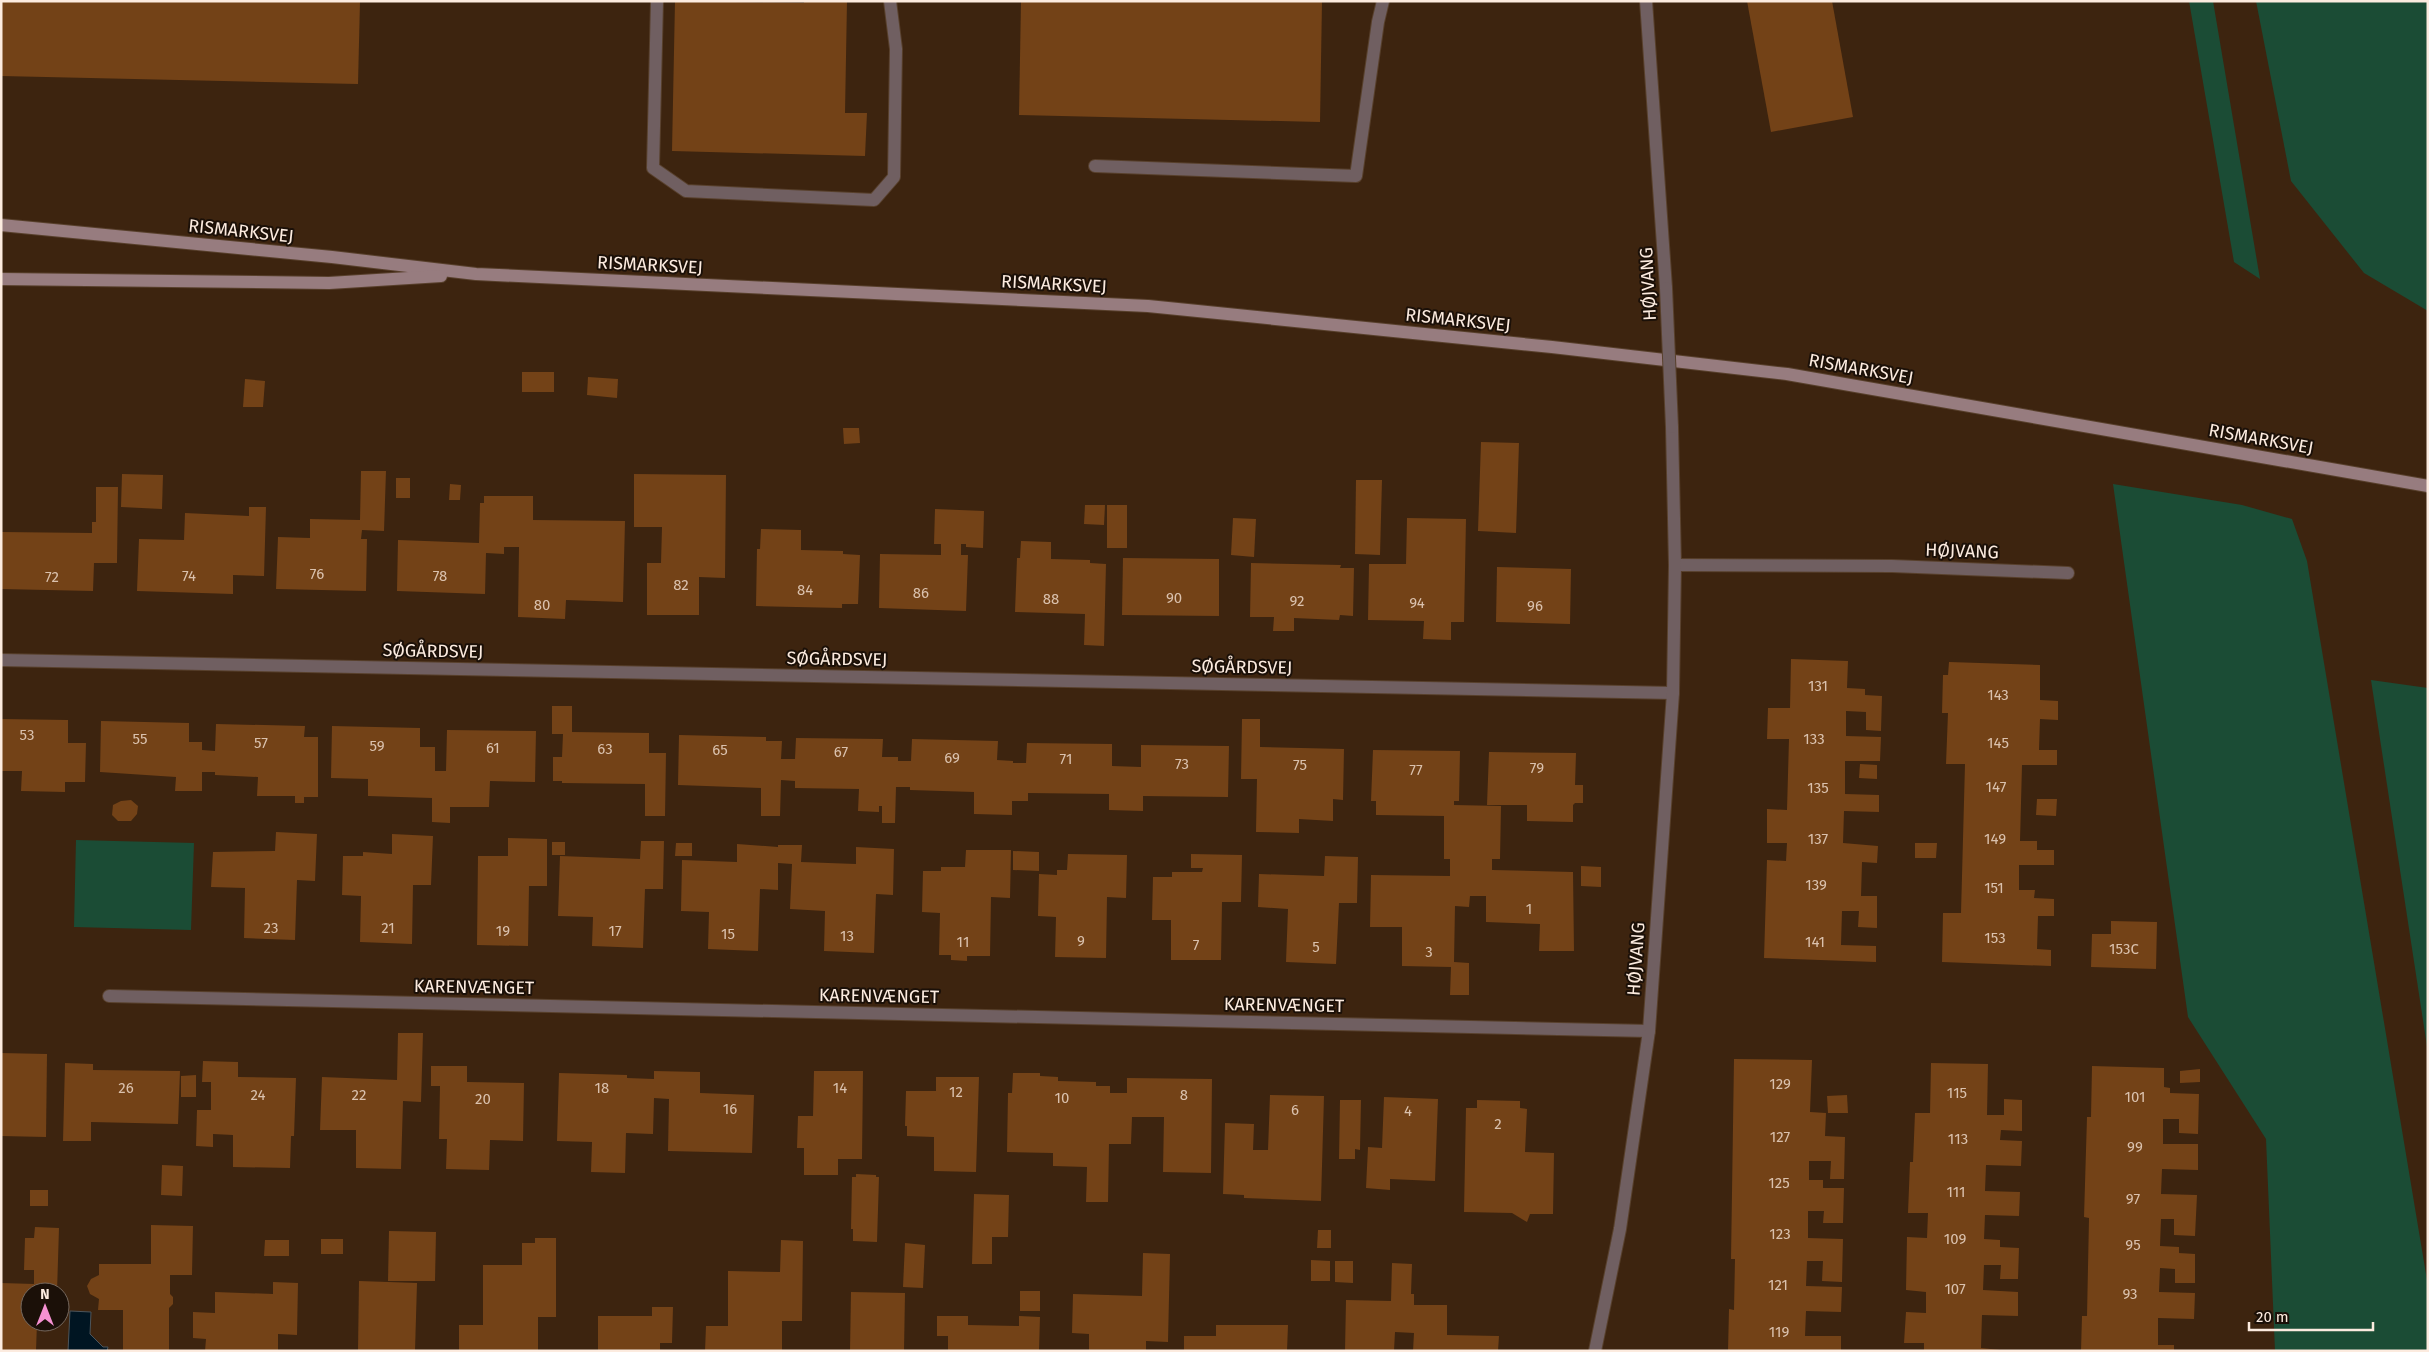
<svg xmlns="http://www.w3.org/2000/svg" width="2429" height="1352" font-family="'Fira Sans',sans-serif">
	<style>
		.green { fill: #1b4c35 }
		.water { fill: #001522; stroke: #4c555b }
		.building { fill: #734217 }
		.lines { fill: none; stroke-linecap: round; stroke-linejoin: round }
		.service-casing { stroke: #58402c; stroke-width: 14 }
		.minor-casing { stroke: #58402c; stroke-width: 14 }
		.tertiary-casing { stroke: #58402c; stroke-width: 14 }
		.secondary-casing { stroke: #58402c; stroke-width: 14 }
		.service { stroke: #705f61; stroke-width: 12 }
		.minor { stroke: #705f61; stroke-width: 12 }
		.tertiary { stroke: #705f61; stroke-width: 12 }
		.secondary { stroke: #977c7f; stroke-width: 12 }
		.minor-bridge-casing { stroke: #58402c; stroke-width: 14; stroke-linecap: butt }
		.minor-bridge { stroke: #705f61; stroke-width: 12 }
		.labels { text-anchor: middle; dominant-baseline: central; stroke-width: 4; stroke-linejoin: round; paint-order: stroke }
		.number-label { font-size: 15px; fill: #dac1ad }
		.street-label { font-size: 18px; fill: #fcebdf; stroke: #1b1008 }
	</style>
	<rect width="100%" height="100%" fill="#3d240f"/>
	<g class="green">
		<path d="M2189,1H2213L2260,279L2234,262Z"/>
		<path d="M2256,1H2428V311L2364,273L2291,181Z"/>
		<path d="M2113,484L2242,505L2292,519L2307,561L2428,1286V1351H2275L2266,1139L2188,1017Z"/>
		<path d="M2371,680L2428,688V1053Z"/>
		<path d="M76,840L194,843L191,930L74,927Z"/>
	</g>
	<path class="water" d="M70,1311L91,1312L90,1334L103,1347H108L107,1351H68Z"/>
	<g class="building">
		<path d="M1,1H360L358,84L1,76Z"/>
		<path d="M675,1L804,3V1H847L845,113H867L865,156L672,151Z"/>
		<path d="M1021,1H1322L1320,122L1019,115Z"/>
		<path d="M1747,1H1832L1853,117L1771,132Z"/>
		<rect x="522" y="372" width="32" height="20"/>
		<path d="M588,377L618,379L617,398L587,395Z"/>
		<path d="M245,379L265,381L263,407H243Z"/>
		<path d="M843,428H859L860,443L844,444Z"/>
		<path d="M1481,442L1519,443L1516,533L1478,531Z"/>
		<path d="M361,471H386L384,531L362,530L361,539H367L366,591L276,589L278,537L310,538V519L360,520Z"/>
		<path d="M122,474L163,475L162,509L121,507Z"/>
		<path d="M634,474L726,475L725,578L699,577V615H647V563H661L662,527H634Z"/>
		<rect x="396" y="478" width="14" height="20"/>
		<path d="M1356,480H1382L1380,555L1355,554Z"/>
		<path d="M450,484L461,485L460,500H449Z"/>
		<path d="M96,487H118L117,563H94L93,591L1,589V532L92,533V522H96Z"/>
		<path d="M484,496H533V520L625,521L623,602L566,600L565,619L518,617L519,547H504V554L486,553L485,594L397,591L398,540L479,543L480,503H484Z"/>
		<path d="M1085,505H1105L1104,525L1084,524Z"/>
		<rect x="1107" y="505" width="20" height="43"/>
		<path d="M249,507H266L264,576L233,575V594L137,591L139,539L184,540L185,513L249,516Z"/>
		<path d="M935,509L984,511L983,548L966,547V544H961V555H968L966,611L879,608L880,554L941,555V544H934Z"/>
		<path d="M1233,518L1256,519L1254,557L1231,555Z"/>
		<path d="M1407,518L1466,519L1464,622H1451V640L1423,639L1424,621L1368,620L1369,564H1406Z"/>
		<path d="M761,529L801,530V550L843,551V554L860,555L858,604H842V608L756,606L757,549H760Z"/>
		<path d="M1021,541L1051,542V559L1090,560V563L1106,564L1104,646L1084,645L1085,614L1015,612L1017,558H1020Z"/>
		<path d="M1123,558L1219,559V616L1122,615Z"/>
		<path d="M1251,563L1341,565L1340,568H1354L1353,616L1340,615L1339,620L1294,618V631H1273L1274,617H1250Z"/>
		<path d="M1497,567L1571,569L1570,624L1496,622Z"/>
		<path d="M1791,659L1848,661L1847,688L1865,689V695L1882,696L1881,731L1866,730V712L1846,711V736L1881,737L1880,761H1845V794L1879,795V812L1844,811L1843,843L1878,846L1877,863L1862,862L1861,896H1877V928L1858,927L1859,911H1842L1841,945L1876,946V962L1764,958L1767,860L1786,861L1787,843H1767V809L1787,810L1789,739H1767L1768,708H1790Z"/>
		<path d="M1949,662L2040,665V700L2058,701V720L2040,719L2039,750H2057V765H2022L2020,841H2037V850H2054V865H2019V890H2035L2034,898L2054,899V916H2038L2037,949L2051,950V966L1942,962L1943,913H1961L1965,764H1946L1948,713H1942L1943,675H1948Z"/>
		<path d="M552,706H572V732L649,733V753H666L665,816H645V784L562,783V781H553V757H562L563,734H552Z"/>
		<path d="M1,719L68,720V743H86L85,782H65V792L21,791L22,771H1Z"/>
		<path d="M1242,719H1260V747L1344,749L1343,800L1333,799V821L1299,819V833L1256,832L1257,779H1241Z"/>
		<path d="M101,721L189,723V742H202V750L215,751L216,724L305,726L304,737H318V797H304V803H295V796H257L258,777L215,775V772H202V791H175L176,777L100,772Z"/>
		<path d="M332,726L420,728V747H435V771H446L447,730L536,731L535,782L490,781L489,807H450V823L432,822V798L368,796V779L331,778Z"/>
		<path d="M679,735L766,737V741H782L781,759H795L796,738L883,739L882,757H898V761H911L912,739L998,741L997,760L1013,761V763H1026L1027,743L1112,744V766L1141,767V745L1229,746L1228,797L1143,796V811L1109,810V794L1028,793V801H1012V815L974,814V792L910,790V787H896L895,823H882V806H879V812L858,811L859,789L795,788V781L781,780L780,816H761V788L678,785Z"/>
		<path d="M1373,750L1460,751L1459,801H1454V805L1501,806L1500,859H1492V870L1573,872L1574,951H1539L1540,924L1486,922V896H1470L1469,907L1455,906L1454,962L1469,963V995H1450L1451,967L1402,966V927H1370L1371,875L1450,876V859H1444V816L1376,815V801H1371Z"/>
		<path d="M1489,752L1576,753L1575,785H1583V803H1575L1573,805V822L1527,821V805H1487Z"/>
		<path d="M1860,764L1877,765V779L1859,778Z"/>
		<path d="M2037,799H2057L2056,816L2036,815Z"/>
		<path d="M131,800L138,806L137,814L131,821H118L112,815L113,805L121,801Z"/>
		<path d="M276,832L317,834L315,881L297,880L295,940L244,938L245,888L211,887L213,852L275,851Z"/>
		<path d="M392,834L433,836L431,885H413L412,944L360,942L361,896L342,895L343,856H363V852L392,854Z"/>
		<path d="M508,838L547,839V886H529L528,946L477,945L478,856H508Z"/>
		<path d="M641,841H664L663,889H645L643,948L592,946L593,917L558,916L560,856L640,859Z"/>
		<rect x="552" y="842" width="13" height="13"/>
		<path d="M676,843H692V856H675Z"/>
		<path d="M1915,843H1937L1936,858H1915Z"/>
		<path d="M737,844L778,847V845H802L801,862L856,864V847L894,849L893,895L876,894L874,953L824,951L825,911L790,909L792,864L778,863V890L760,889L758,951L708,949L709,912L681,911L682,860L737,862Z"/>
		<path d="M966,850H1011L1010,898L991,897L990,956H967V961L951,960V955H939L940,913L922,912L923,871H941V867H965Z"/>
		<path d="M1013,851L1039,852V871L1013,870Z"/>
		<path d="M1068,854L1127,855L1126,898L1107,897L1106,958L1055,957L1056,917L1038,916L1039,874L1057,875V870H1067Z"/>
		<path d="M1191,854L1242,855L1241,902H1222L1221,960H1171V920H1152L1153,877H1172V872H1202L1203,868H1191Z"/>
		<path d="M1325,856L1358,857L1357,903H1339L1336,964L1286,962L1288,909L1258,907L1259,874L1324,876Z"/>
		<path d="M1581,866L1601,867V887L1581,886Z"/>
		<path d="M2111,921L2157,922L2156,969L2091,967L2092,934H2111Z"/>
		<path d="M398,1033H423L421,1102L403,1101L401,1169L356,1168V1130H320L322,1077L397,1080Z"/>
		<path d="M1,1053L47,1054L46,1137L1,1136Z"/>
		<path d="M1734,1059L1812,1060L1810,1112L1826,1113L1825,1136L1845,1137L1844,1179H1830L1831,1161H1809V1180H1823V1188H1844L1843,1223H1823L1824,1211H1808V1238L1843,1239L1842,1282L1822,1281L1823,1261H1807L1806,1286L1842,1287L1841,1312L1806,1311L1805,1336H1841V1351H1728L1729,1309L1734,1310L1735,1259H1731Z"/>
		<path d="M203,1061L238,1062V1077L296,1078L294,1136H291L290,1168L233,1167V1135L213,1134V1147L196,1146L197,1110H211V1082H202Z"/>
		<path d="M65,1063L93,1064V1070L180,1071L178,1124L91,1122V1141H63Z"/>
		<path d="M1931,1063L1988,1064L1987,1115H2004V1099L2022,1100V1131L2001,1130L2000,1140L2022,1141L2021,1166L1986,1165L1985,1191L2020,1192L2019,1216L1985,1215L1984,1239L2000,1240V1247L2019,1248L2018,1279H2000L2001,1265H1984L1983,1290L2018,1292V1316L1982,1315L1981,1348L2010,1351H1924V1343H1904L1906,1312L1926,1313V1292L1906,1290L1907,1237L1927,1238L1928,1213H1908L1910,1162H1913L1915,1113H1930Z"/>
		<path d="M431,1066H467V1082L524,1083L523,1141L490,1140L489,1170L446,1169L447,1139H439L440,1086H431Z"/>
		<path d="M2092,1066L2164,1068V1087L2170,1088V1093L2199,1094L2198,1134L2179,1133V1119H2163V1144H2198V1170L2162,1169L2161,1194L2197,1195L2195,1236L2174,1235V1219H2161L2160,1246L2179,1247V1253L2195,1254V1283H2175V1269L2160,1268L2159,1292L2195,1293L2194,1319L2158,1318V1345H2174V1351H2081L2082,1316H2087L2089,1218L2084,1217L2087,1117H2091Z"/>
		<path d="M2200,1069V1082L2180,1083V1071Z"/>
		<path d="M654,1071L700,1072V1093L754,1095L752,1153L668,1151L669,1099L654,1098L653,1134L626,1133L625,1173L591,1172L592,1142L557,1141L559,1073L627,1075V1078L654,1079Z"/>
		<path d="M814,1071H863L862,1159H838V1175H804V1148H797L798,1116H813Z"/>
		<path d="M1013,1073H1040V1076L1058,1077V1081L1096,1082V1086H1110V1093H1127V1078L1212,1079L1211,1173L1163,1172L1164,1117H1132L1131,1144H1109L1108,1202H1086L1087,1167L1053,1166V1153L1007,1152L1008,1093H1012Z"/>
		<path d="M196,1075V1097H181V1076Z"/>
		<path d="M936,1077H979L976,1172L934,1171V1137L907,1136V1126H905L906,1091H936Z"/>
		<path d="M1270,1095L1324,1096L1321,1201L1244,1198V1195L1223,1194L1225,1123L1254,1124L1253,1150H1268Z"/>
		<path d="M1847,1095L1848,1113H1828L1827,1096Z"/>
		<path d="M1384,1097L1438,1099L1435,1181L1390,1179V1190L1366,1188L1368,1147L1382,1148Z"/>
		<path d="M1340,1100H1361L1360,1150L1355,1149V1159H1339Z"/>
		<path d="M1477,1100L1520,1101V1108L1527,1109L1525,1152L1554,1153L1553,1214H1530L1527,1222L1512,1213L1464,1212L1466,1108H1477Z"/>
		<path d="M162,1165L183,1166L182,1196L161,1195Z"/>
		<path d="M856,1174L876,1175V1177H879L877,1242L853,1241V1229H851L852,1177H856Z"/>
		<rect x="30" y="1190" width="18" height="16"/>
		<path d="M974,1194L1009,1195L1008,1237H992V1264H972Z"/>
		<path d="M151,1225L193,1226L192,1275H170V1294L173,1297V1304L169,1308V1351H123V1310H98L99,1299L90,1294L87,1286L91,1279L99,1275V1264H151Z"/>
		<path d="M35,1227L59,1228L57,1292H30V1322H37L36,1351H1V1283L34,1284V1270H24L25,1238H34Z"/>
		<path d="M1318,1230H1331V1248H1317Z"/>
		<path d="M389,1231L436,1232L435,1281H388Z"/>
		<path d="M535,1238H556V1317H538V1351H459V1325H483V1265H522V1243H535Z"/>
		<rect x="321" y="1239" width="22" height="15"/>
		<path d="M265,1240H289V1256H264Z"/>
		<path d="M781,1240L803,1241L802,1321H782V1351H705L706,1326H728V1271L780,1272Z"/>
		<path d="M905,1243L925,1245L923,1288L903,1287Z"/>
		<path d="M1143,1253L1170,1254L1168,1342L1146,1341V1351H1089V1334L1072,1333L1073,1294L1142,1296Z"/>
		<path d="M1311,1260L1330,1261V1281H1311Z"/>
		<path d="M1335,1261H1353V1283L1335,1282Z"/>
		<path d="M1392,1263L1412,1264L1411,1294H1414V1305H1447V1335L1499,1336L1498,1351H1413L1414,1333L1395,1332L1394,1351H1345L1346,1300L1391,1301Z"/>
		<path d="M359,1281L417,1283L415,1351H358Z"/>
		<path d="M273,1282L298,1283L297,1335L278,1334V1351H205L206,1339L193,1338V1312L215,1313V1292L273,1294Z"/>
		<rect x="1020" y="1291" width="20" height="20"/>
		<path d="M851,1292L905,1293L904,1351H850Z"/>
		<path d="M652,1307H673L672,1343H660V1351H598V1316H652Z"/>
		<path d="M937,1316H968V1325L1019,1326V1316L1040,1317L1039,1351H948V1336H937Z"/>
		<path d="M1216,1325H1288L1287,1351H1184V1336H1216Z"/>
	</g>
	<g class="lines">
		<g class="service-casing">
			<g id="service">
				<path d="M657,1L653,168L686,191L874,200L894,177L896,49L890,1"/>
				<path d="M1095,166L1356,176L1378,22L1383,1"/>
				<path d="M1675,565L1892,566L2068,573"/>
			</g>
		</g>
		<g class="minor-casing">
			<g id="minor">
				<path d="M1646,1L1666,288"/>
				<path d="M1,660L1673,693"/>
				<path d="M109,996L1649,1031"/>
			</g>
		</g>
		<g class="tertiary-casing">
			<path id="tertiary" d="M1595,1351L1620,1229L1649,1031L1673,693L1675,565L1672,427"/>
		</g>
		<g class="secondary-casing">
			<g id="secondary">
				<path d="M1,225L332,257L476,274L1148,306L1552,347L1787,374L2428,486"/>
				<path d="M1,279L329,283L441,276"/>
			</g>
		</g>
		<use href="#service" class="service"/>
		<use href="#minor" class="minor"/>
		<use href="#tertiary" class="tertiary"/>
		<use href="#secondary" class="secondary"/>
		<g class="minor-bridge-casing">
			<path id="minor-bridge" d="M1666,288L1672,427"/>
		</g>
		<use href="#minor-bridge" class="minor-bridge"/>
	</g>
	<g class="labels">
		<g class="number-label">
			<text x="317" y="574">76</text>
			<text x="189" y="576">74</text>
			<text x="440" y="576">78</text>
			<text x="52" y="577">72</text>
			<text x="681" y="585">82</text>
			<text x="805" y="590">84</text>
			<text x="921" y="593">86</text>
			<text x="1174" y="598">90</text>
			<text x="1051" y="599">88</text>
			<text x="1297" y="601">92</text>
			<text x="1417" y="603">94</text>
			<text x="542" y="605">80</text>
			<text x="1535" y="606">96</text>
			<text x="1818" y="686">131</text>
			<text x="1998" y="695">143</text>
			<text x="27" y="735">53</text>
			<text x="140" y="739">55</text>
			<text x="1814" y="739">133</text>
			<text x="261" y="743">57</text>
			<text x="1998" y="743">145</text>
			<text x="377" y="746">59</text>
			<text x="493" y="748">61</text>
			<text x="605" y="749">63</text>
			<text x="720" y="750">65</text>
			<text x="841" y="752">67</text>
			<text x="952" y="758">69</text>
			<text x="1066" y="759">71</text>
			<text x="1182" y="764">73</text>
			<text x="1300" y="765">75</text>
			<text x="1537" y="768">79</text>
			<text x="1416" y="770">77</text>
			<text x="1996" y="787">147</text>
			<text x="1818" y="788">135</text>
			<text x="1818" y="839">137</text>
			<text x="1995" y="839">149</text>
			<text x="1816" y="885">139</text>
			<text x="1994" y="888">151</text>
			<text x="1529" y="909">1</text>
			<text x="271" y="928">23</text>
			<text x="388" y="928">21</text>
			<text x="503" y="931">19</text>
			<text x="615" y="931">17</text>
			<text x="728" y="934">15</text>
			<text x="847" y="936">13</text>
			<text x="1995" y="938">153</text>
			<text x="1081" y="941">9</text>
			<text x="963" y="942">11</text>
			<text x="1815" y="942">141</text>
			<text x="1196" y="945">7</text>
			<text x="1316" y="947">5</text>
			<text x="2124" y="949">153C</text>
			<text x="1429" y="952">3</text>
			<text x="1780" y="1084">129</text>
			<text x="126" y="1088">26</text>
			<text x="602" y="1088">18</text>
			<text x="840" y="1088">14</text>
			<text x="956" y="1092">12</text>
			<text x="1957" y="1093">115</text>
			<text x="258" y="1095">24</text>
			<text x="359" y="1095">22</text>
			<text x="1184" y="1095">8</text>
			<text x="2135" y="1097">101</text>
			<text x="1062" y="1098">10</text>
			<text x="483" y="1099">20</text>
			<text x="730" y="1109">16</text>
			<text x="1295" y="1110">6</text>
			<text x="1408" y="1111">4</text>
			<text x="1498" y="1124">2</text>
			<text x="1780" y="1137">127</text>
			<text x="1958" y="1139">113</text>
			<text x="2135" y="1147">99</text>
			<text x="1779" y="1183">125</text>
			<text x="1956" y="1192">111</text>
			<text x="2133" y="1199">97</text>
			<text x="1780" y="1234">123</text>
			<text x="1955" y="1239">109</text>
			<text x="2133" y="1245">95</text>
			<text x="1778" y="1285">121</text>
			<text x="1955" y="1289">107</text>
			<text x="2130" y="1294">93</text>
			<text x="1779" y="1332">119</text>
		</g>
		<g class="street-label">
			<text transform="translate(241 231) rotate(6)">RISMARKSVEJ</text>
			<text transform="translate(650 265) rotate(3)">RISMARKSVEJ</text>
			<text transform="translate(1054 284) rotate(3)">RISMARKSVEJ</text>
			<text transform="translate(1648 284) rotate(-93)">HØJVANG</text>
			<text transform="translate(1458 320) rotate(6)">RISMARKSVEJ</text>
			<text transform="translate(1861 369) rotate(10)">RISMARKSVEJ</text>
			<text transform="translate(2261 439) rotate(10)">RISMARKSVEJ</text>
			<text transform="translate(1962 551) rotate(2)">HØJVANG</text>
			<text transform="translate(433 651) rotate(1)">SØGÅRDSVEJ</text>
			<text transform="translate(837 659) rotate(1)">SØGÅRDSVEJ</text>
			<text transform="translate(1242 667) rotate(1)">SØGÅRDSVEJ</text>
			<text transform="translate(1636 959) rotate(-86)">HØJVANG</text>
			<text transform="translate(474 987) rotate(1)">KARENVÆNGET</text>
			<text transform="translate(879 996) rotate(1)">KARENVÆNGET</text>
			<text transform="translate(1284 1005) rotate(1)">KARENVÆNGET</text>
		</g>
	</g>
	<rect width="2429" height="1352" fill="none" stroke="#fcebdf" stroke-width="5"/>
	<g transform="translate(45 1307)"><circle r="24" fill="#1b1008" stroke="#75685e"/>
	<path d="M0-4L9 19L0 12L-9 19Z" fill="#f591d2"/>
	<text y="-8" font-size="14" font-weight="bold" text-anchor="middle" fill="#fcebdf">N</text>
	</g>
	<path d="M2249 1322v8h124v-8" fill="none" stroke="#fcebdf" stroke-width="2.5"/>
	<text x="2256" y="1322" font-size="15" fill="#fcebdf" stroke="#1b1008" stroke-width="4" paint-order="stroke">20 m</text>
</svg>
